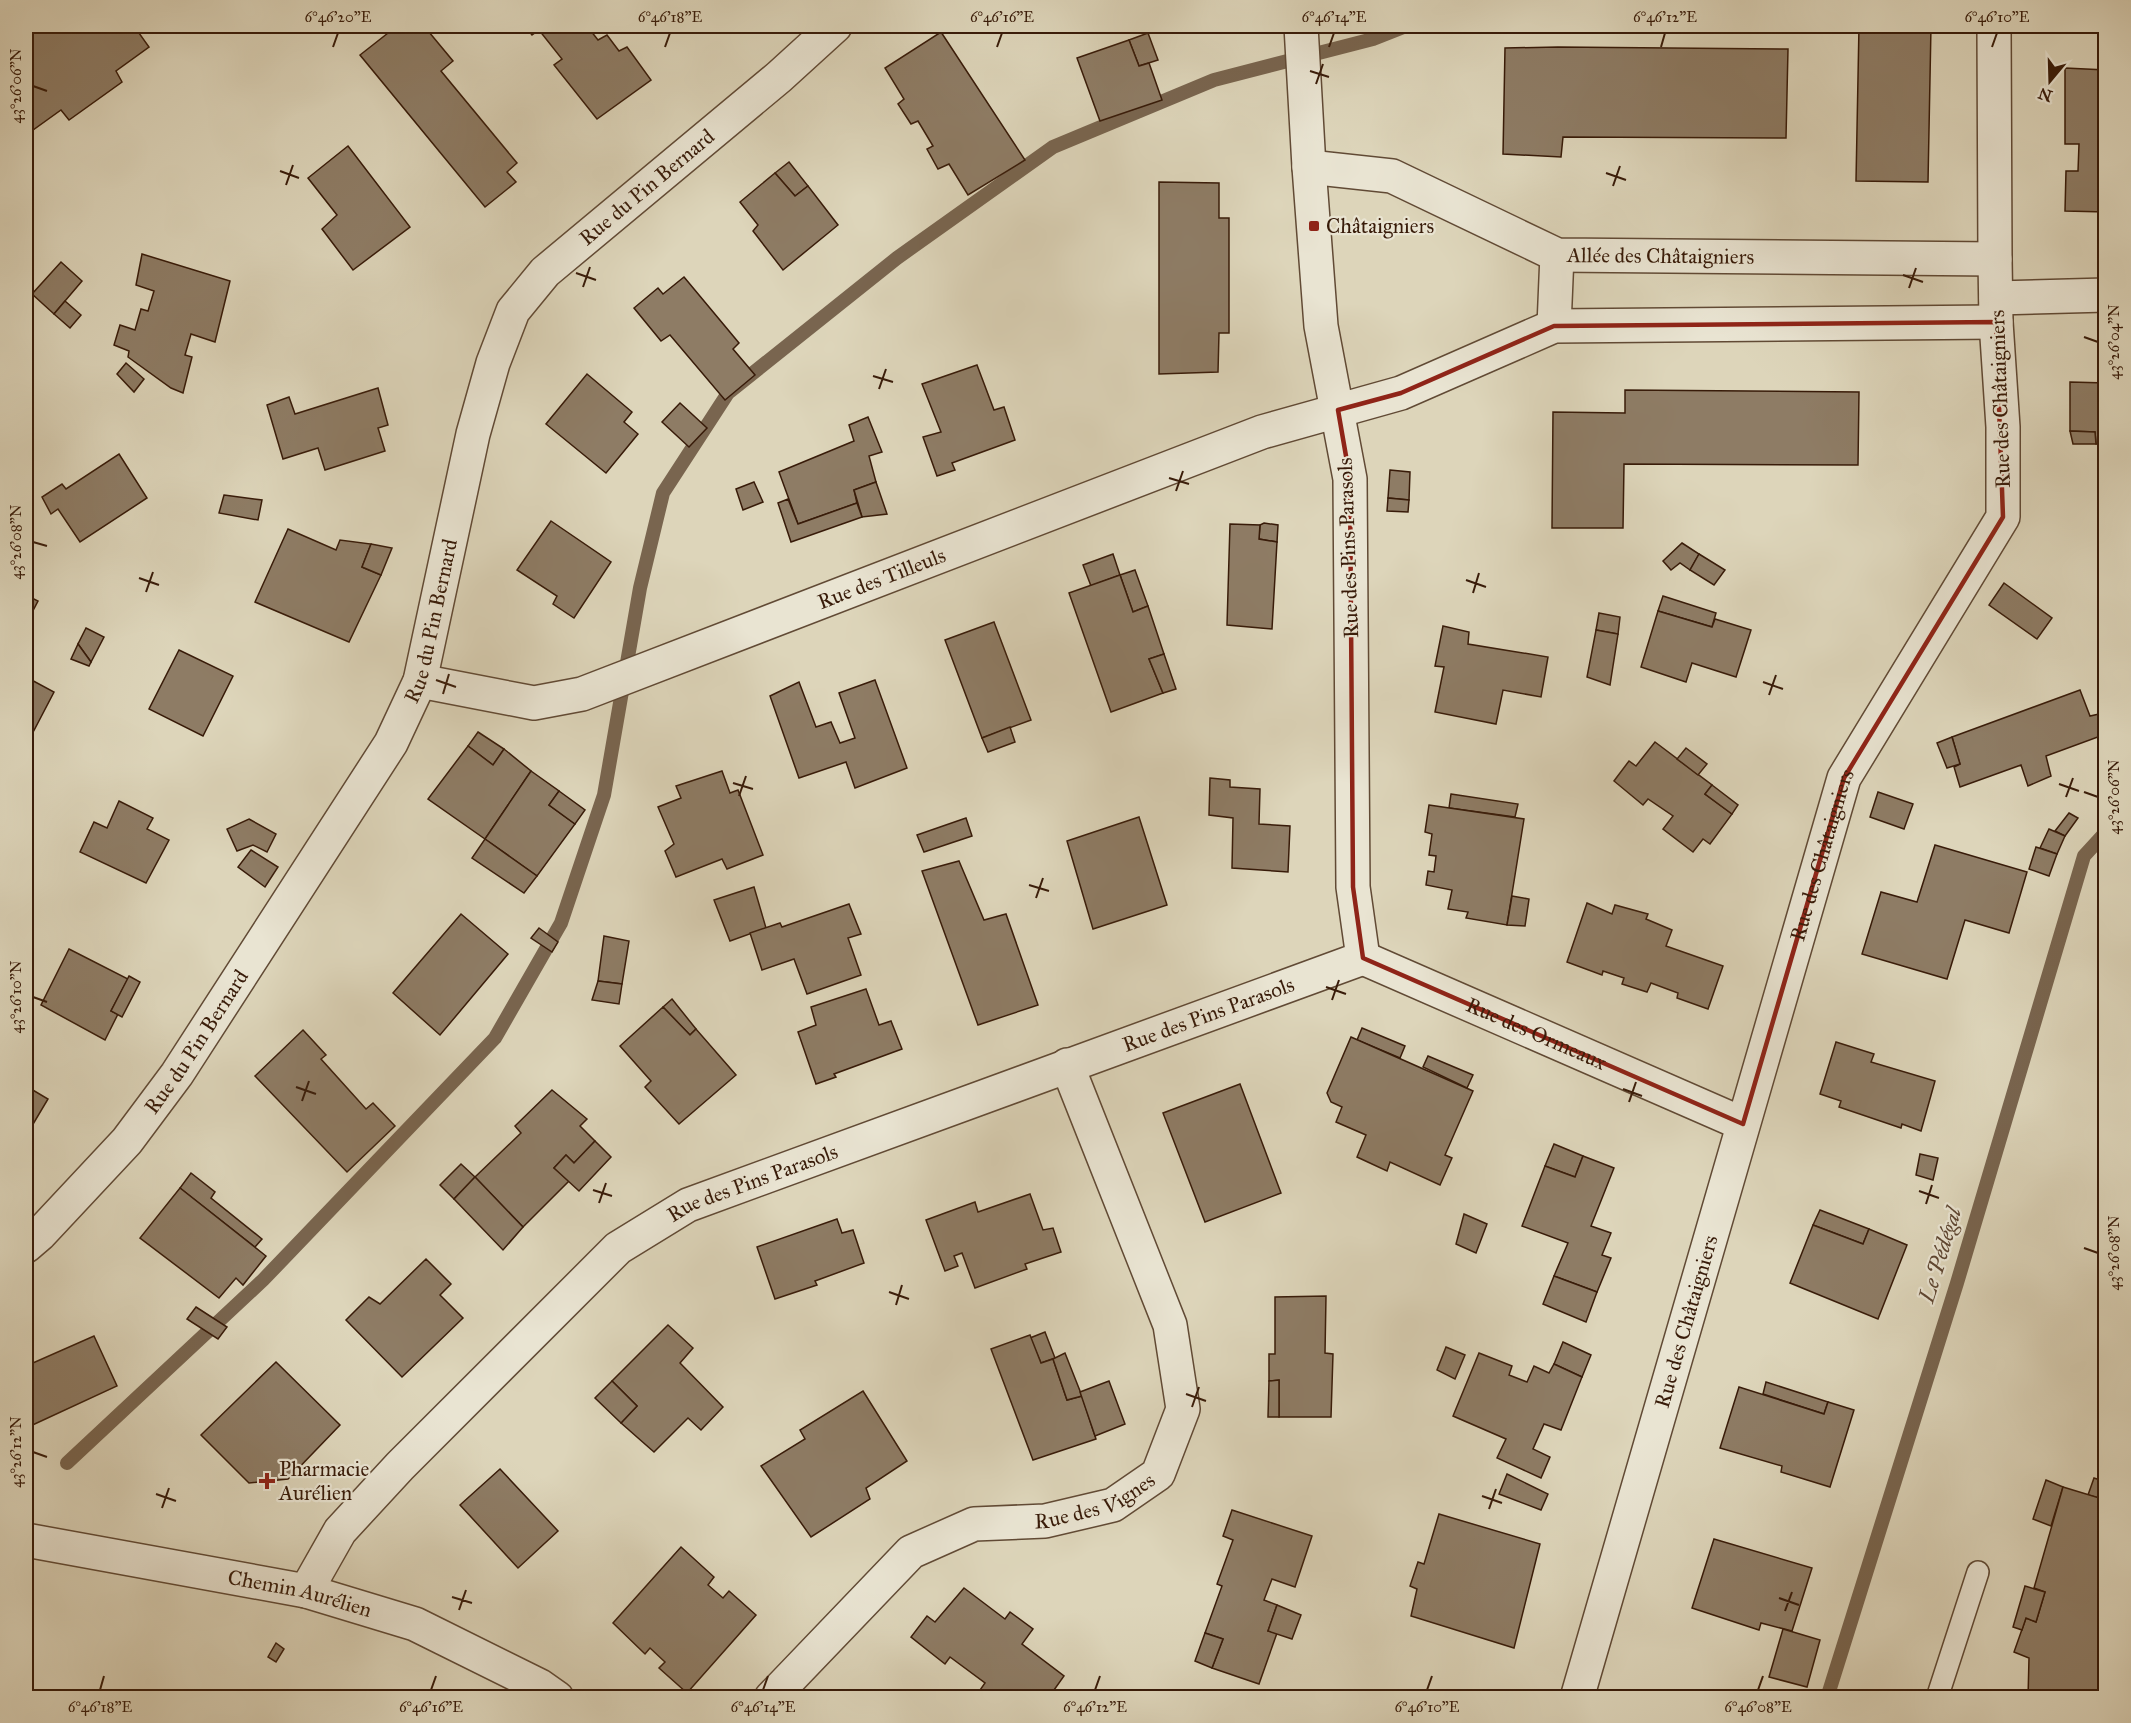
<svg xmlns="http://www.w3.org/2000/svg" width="2131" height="1723" font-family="'IM FELL Great Primer',serif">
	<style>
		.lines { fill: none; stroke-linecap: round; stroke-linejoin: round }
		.stream { stroke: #79654f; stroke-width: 14 }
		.building { fill: #8e7c65; stroke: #381b09; stroke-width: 1.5 }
		.service-casing { stroke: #614a35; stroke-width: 24 }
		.minor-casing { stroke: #614a35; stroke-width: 36 }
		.service { stroke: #e9e4d2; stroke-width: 21 }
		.minor { stroke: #e9e4d2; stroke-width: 33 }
		.marked { fill: none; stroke: #8f2418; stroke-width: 4.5; stroke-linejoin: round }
		.ticks { fill: none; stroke: #381b09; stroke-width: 2 }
		.poi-dot { fill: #8f2418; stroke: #e9e4d2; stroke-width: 2 }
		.labels { text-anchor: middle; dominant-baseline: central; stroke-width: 4.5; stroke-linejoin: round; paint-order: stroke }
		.street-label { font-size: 21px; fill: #381b09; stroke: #e9e4d2 }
		.poi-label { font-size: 21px; fill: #381b09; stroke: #e9e4d2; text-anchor: start }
		.water-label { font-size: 22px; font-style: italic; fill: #5e4632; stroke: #e9e4d2 }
		.neatline { fill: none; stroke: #381b09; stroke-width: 2 }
		.ticks-label { font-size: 15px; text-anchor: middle; fill: #381b09 }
	</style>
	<rect width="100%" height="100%" fill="#ddd5ba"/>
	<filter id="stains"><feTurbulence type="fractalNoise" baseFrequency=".00333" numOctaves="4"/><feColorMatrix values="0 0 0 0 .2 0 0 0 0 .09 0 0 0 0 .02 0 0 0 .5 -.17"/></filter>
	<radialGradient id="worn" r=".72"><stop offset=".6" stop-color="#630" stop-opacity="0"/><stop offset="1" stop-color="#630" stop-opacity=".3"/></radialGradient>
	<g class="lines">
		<g class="stream">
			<path d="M67,1463L263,1280L495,1038L561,923L604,795L640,588L663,493L728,393L897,258L1053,147L1214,80L1373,39L1406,26"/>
			<path d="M1827,1698L1957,1283L2084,856L2106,832"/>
		</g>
	</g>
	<g class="building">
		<path d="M26,26H134L149,47L116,71L122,82L69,120L61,110L26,135Z"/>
		<path d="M397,26H424L453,61L441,71L517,163L507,172L516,182L485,207L360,55Z"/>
		<path d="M525,26H587L598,40L607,35L619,51L627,47L651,80L597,119L554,65L562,59L539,30L532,35Z"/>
		<path d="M1859,26H1931L1928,182L1856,181Z"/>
		<path d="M941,32L1025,160L968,195L949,164L938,169L927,149L933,146L918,121L911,124L898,104L904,99L885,68Z"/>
		<path d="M1148,33L1158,60L1139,66L1129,40Z"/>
		<path d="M1129,40L1139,66L1149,63L1162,100L1100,121L1077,58Z"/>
		<path d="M1558,47L1788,49L1786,138L1563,137L1561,157L1503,154L1505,48Z"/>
		<path d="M2065,68L2106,70V212L2065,211L2066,171H2078L2079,144H2065Z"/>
		<path d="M348,146L410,227L353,270L322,229L337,215L308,178Z"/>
		<path d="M789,162L808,186L795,196L775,173Z"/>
		<path d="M775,173L795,196L808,186L838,225L783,270L753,231L758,225L740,202Z"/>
		<path d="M1159,182L1219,183V218H1229V333H1219L1218,372L1159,374Z"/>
		<path d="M142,254L230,281L215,342L191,334L185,355L192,357L183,393L171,388L128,357L129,351L114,345L120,325L135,330L141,309L148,311L154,291L136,285Z"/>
		<path d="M61,262L82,281L54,314L32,294Z"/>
		<path d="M684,277L739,343L733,349L755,375L725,400L670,335L661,341L634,308L658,288L663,294Z"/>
		<path d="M65,301L81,315L70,328L54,314Z"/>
		<path d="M126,363L144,379L134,392L117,374Z"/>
		<path d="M977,365L994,410L1004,407L1015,440L952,463L955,470L937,476L923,437L941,432L922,384Z"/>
		<path d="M587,374L632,412L624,422L638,434L606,473L546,424Z"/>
		<path d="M2070,382L2106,383V444H2096L2095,432L2070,431Z"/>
		<path d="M378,388L388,425L378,428L385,451L325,470L318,448L283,459L267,405L289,397L295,414Z"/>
		<path d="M1625,390L1859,392L1858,465L1624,464L1623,528H1552L1553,412L1625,413Z"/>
		<path d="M680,403L707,428L689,447L662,422Z"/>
		<path d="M868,417L882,452L869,456L876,482L854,490L857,503L798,524L779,472L854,441L849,425Z"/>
		<path d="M2070,431L2095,432L2096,444H2073Z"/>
		<path d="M119,454L147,498L80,542L58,509L51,514L42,497L62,484L66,489Z"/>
		<path d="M1390,470L1410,472L1409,500L1388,498Z"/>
		<path d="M754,482L763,502L743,510L736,489Z"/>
		<path d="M876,482L887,514L862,517L854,490Z"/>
		<path d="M224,495L262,500L258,520L219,513Z"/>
		<path d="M1388,498L1409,500L1408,512L1387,511Z"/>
		<path d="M788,499L798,524L857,503L862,517L791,542L778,503Z"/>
		<path d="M551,521L611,562L574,618L553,604L557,596L517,570Z"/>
		<path d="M1264,523L1278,525L1277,542L1259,539L1260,525Z"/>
		<path d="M1230,524L1260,525L1259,539L1277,542L1272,629L1227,625Z"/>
		<path d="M288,529L336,550L340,540L371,544L362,567L381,575L349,642L255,602Z"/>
		<path d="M1682,543L1699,554L1690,570L1680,563L1671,570L1663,561Z"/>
		<path d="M371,544L392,548L381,575L362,567Z"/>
		<path d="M1113,554L1120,575L1091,586L1083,565Z"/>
		<path d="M1699,554L1725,570L1714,585L1690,570Z"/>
		<path d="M1135,570L1148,606L1133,612L1120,575Z"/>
		<path d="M1120,575L1133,612L1148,606L1164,654L1149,659L1163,693L1111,712L1069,593Z"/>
		<path d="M2004,583L2052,618L2037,639L1989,605Z"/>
		<path d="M26,595L38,601L26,624Z"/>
		<path d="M1663,596L1716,613L1712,627L1658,611Z"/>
		<path d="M1658,611L1712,627L1715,619L1751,630L1736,677L1692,663L1686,682L1641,667Z"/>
		<path d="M1599,613L1620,617L1618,634L1596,630Z"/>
		<path d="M994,622L1031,720L982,738L945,640Z"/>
		<path d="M1443,626L1469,632L1468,644L1548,657L1541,697L1503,690L1496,724L1435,712L1444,667L1435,666Z"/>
		<path d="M86,628L104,637L91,662L78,644Z"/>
		<path d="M1596,630L1618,634L1610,685L1587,677Z"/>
		<path d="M78,644L91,662L89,666L71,659Z"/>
		<path d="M179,650L233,676L203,736L149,709Z"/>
		<path d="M1164,654L1176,689L1163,693L1149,659Z"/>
		<path d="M26,677L54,692L29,740L26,738Z"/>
		<path d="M875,680L907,768L855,788L846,762L799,778L770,696L799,682L816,727L831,722L840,743L855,738L839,693Z"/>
		<path d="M2080,690L2090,716L2103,713L2106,720V734L2046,756L2051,776L2028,786L2021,765L1960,787L1954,767L1960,764L1952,737Z"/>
		<path d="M1010,727L1015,742L988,752L982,738Z"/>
		<path d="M478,732L504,749L493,765L468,746Z"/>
		<path d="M1952,737L1960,764L1947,768L1937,743Z"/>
		<path d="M1655,742L1712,785L1705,794L1732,814L1710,844L1703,839L1693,852L1663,829L1673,816L1648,799L1643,805L1614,781L1629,761L1636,766Z"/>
		<path d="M468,746L493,765L504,749L531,771L485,839L428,799Z"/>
		<path d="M1686,748L1707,764L1698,775L1677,759Z"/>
		<path d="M531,771L559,791L549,805L575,824L537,876L485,839Z"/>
		<path d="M722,771L730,793L738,790L763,855L727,869L722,859L676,877L665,851L674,844L658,807L681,798L676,786Z"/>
		<path d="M1210,778L1230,780V787L1260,789L1259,824L1290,826L1288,872L1232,868L1233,818L1209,815Z"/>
		<path d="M1712,785L1738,805L1732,814L1705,794Z"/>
		<path d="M559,791L585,810L575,824L549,805Z"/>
		<path d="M1878,792L1913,804L1904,829L1870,817Z"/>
		<path d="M1451,794L1518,804L1515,817L1449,808Z"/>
		<path d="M119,801L153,818L147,829L169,840L146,883L80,852L94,822L107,828Z"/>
		<path d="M1429,805L1524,819L1507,925L1466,918L1468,912L1448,909L1452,890L1426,885L1428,871L1434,872L1436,856L1429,855L1432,834L1425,832Z"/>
		<path d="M2069,813L2078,818L2065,836L2055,831Z"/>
		<path d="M1139,817L1167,905L1093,929L1067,841Z"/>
		<path d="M966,818L972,836L924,852L917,835Z"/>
		<path d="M249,819L276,834L267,852L253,845L237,851L227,829Z"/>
		<path d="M2049,829L2065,836L2057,854L2040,848Z"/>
		<path d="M485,839L537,876L524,893L472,858Z"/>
		<path d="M1935,845L2027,872L2009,933L1965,920L1947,979L1862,954L1881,892L1917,902Z"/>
		<path d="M2036,847L2057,854L2049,876L2029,869Z"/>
		<path d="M251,850L278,867L265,887L238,867Z"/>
		<path d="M959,861L984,920L1006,914L1038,1005L978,1025L922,871Z"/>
		<path d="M754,887L766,928L730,941L714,900Z"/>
		<path d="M1512,896L1529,899L1525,926L1507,925Z"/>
		<path d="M1587,903L1612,914L1615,905L1648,914L1646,919L1672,930L1666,946L1723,966L1708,1009L1677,998L1678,993L1651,983L1647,992L1622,984L1624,978L1603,971L1602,975L1567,962Z"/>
		<path d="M849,904L861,934L848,938L861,975L807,994L794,959L762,970L750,933L780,923L782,927Z"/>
		<path d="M461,914L508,954L440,1035L393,993Z"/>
		<path d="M539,928L558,942L552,952L531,938Z"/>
		<path d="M604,936L629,941L622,984L598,981Z"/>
		<path d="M69,949L128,979L111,1011L118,1014L105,1040L41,1005Z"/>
		<path d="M129,976L140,982L122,1017L111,1011Z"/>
		<path d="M598,981L622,984L619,1004L592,1000Z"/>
		<path d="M866,989L879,1025L891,1021L902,1049L834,1074L836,1077L816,1084L798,1032L816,1025L811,1007Z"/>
		<path d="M672,999L696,1029L690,1035L663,1007Z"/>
		<path d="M663,1007L690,1035L696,1029L736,1075L679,1124L645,1087L651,1081L620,1046Z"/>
		<path d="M1362,1028L1405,1046L1400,1058L1357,1040Z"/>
		<path d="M303,1030L326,1055L321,1059L366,1109L373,1103L395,1126L347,1172L255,1076Z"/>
		<path d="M1351,1037L1473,1091L1445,1155L1452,1158L1440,1185L1390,1162L1387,1171L1357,1157L1366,1135L1336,1122L1342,1107L1331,1102L1327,1093Z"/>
		<path d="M1836,1042L1874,1054L1871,1062L1935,1081L1921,1131L1902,1124L1901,1128L1839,1107L1841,1101L1820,1094Z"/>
		<path d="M1428,1056L1473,1075L1467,1088L1423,1067Z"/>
		<path d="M1240,1084L1281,1193L1205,1222L1163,1113Z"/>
		<path d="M26,1086L48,1099L26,1136Z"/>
		<path d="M552,1090L587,1119L580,1126L595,1141L574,1163L566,1155L554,1168L569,1181L523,1227L475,1177L521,1133L515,1126Z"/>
		<path d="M595,1141L611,1157L579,1191L554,1168L566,1155L574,1163Z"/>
		<path d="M1554,1144L1583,1156L1575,1177L1545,1166Z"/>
		<path d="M1920,1154L1938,1158L1933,1180L1916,1175Z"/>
		<path d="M1583,1156L1614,1168L1591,1226L1611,1233L1602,1255L1611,1258L1597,1292L1554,1276L1568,1243L1522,1226L1545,1166L1575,1177Z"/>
		<path d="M461,1164L475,1177L454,1199L440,1185Z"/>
		<path d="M191,1173L215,1192L211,1198L262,1239L255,1247L180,1188Z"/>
		<path d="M475,1177L523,1227L503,1250L454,1199Z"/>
		<path d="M180,1188L266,1256L243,1285L236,1278L219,1298L140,1238Z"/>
		<path d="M1030,1194L1043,1230L1053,1228L1061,1252L1025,1264L1027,1269L975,1288L962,1253L954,1256L958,1266L945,1271L926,1220L975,1202L978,1212Z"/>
		<path d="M1820,1210L1869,1229L1863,1244L1813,1225Z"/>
		<path d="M1464,1214L1487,1224L1476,1253L1456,1244Z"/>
		<path d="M837,1219L842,1233L853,1230L864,1263L815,1281L817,1285L775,1299L757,1247Z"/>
		<path d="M1813,1225L1863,1244L1869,1229L1907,1245L1878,1319L1790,1283Z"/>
		<path d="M426,1259L451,1284L440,1295L463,1318L402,1377L346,1320L369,1297L380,1304Z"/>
		<path d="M1554,1276L1597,1292L1586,1322L1543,1304Z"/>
		<path d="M1326,1296L1325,1353L1333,1354L1331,1417H1279V1380L1269,1381V1354H1275V1297Z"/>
		<path d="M196,1307L227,1327L218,1339L187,1319Z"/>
		<path d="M668,1325L693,1348L680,1363L723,1407L701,1430L688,1418L654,1452L621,1423L637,1406L612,1381Z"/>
		<path d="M1045,1332L1055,1358L1041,1363L1030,1338Z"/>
		<path d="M1030,1335L1041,1363L1053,1359L1067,1400L1082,1396L1096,1439L1033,1460L991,1349Z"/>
		<path d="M94,1336L117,1386L26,1428V1366Z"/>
		<path d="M1563,1342L1591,1355L1582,1377L1554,1364Z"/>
		<path d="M1446,1347L1465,1355L1455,1379L1437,1370Z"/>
		<path d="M1065,1353L1082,1396L1067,1400L1053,1359Z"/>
		<path d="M1479,1353L1512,1366L1509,1375L1527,1382L1534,1366L1549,1373L1554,1364L1582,1377L1561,1430L1544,1424L1533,1449L1550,1457L1541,1478L1497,1458L1506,1439L1453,1416Z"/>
		<path d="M276,1362L340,1425L288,1479L249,1483L201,1435Z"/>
		<path d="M1279,1380V1417H1268L1269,1381Z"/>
		<path d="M612,1381L637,1406L621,1423L595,1398Z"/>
		<path d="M1109,1381L1125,1424L1095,1436L1080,1392Z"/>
		<path d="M1766,1382L1828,1402L1824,1414L1763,1394Z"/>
		<path d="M1739,1387L1824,1414L1828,1402L1854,1410L1830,1487L1781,1472L1782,1466L1720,1448Z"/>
		<path d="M863,1391L907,1461L866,1488L870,1499L811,1537L761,1466L805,1439L800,1430Z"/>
		<path d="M500,1469L558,1531L518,1568L460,1505Z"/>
		<path d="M1507,1474L1548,1494L1541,1510L1499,1494Z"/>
		<path d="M2094,1478L2106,1482V1500L2088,1495Z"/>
		<path d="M2046,1480L2063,1487L2051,1526L2033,1519Z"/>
		<path d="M2063,1487L2106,1500V1698H2028L2029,1658L2014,1652L2026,1618L2036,1622L2045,1592L2034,1588Z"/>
		<path d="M1232,1510L1312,1536L1295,1587L1272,1579L1264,1600L1277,1605L1268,1631L1277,1633L1259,1684L1212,1668L1223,1639L1205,1633L1222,1586L1217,1584L1233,1540L1223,1536Z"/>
		<path d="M1439,1514L1540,1544L1514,1648L1411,1616L1417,1589L1410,1586L1418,1562L1424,1564Z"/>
		<path d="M1714,1539L1812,1568L1792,1631L1761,1623L1759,1630L1692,1608Z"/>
		<path d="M681,1547L714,1577L708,1585L723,1598L729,1591L756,1615L687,1693L659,1668L665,1662L650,1648L645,1654L613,1623Z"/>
		<path d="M2025,1586L2045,1592L2036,1622L2026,1618L2022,1630L2013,1627Z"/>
		<path d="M964,1588L1005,1619L1010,1612L1033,1629L1022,1644L1064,1676L1049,1697L1050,1698H990L980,1690L985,1683L950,1657L945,1664L911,1637L927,1616L935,1622Z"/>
		<path d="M1277,1605L1301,1615L1292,1639L1268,1631Z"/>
		<path d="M1783,1629L1820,1640L1807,1687L1769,1677Z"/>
		<path d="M1205,1633L1223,1639L1212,1668L1195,1661Z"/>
		<path d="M276,1643L284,1649L276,1662L268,1657Z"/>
	</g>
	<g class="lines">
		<g class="service-casing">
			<path id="service" d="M1937,1698L1978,1572"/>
		</g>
		<g class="minor-casing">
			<g id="minor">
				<path id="s1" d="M1309,167L1392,176L1557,255L1995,259"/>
				<path d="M1996,298L2106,295"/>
				<path d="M1554,326L1557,255"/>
				<path id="s2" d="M420,681L534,703L582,694L1262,432L1401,393L1554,326L1996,322"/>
				<path id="s3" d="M1363,958L1743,1124"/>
				<path id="s4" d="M26,1246L40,1234L127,1141L177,1074L391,743L420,681L473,434L493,363L513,311L545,272L779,77L835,26"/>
				<path id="s5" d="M26,1540L306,1591L415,1624L540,1686L557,1698"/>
				<path id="s6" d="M306,1591L340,1531L400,1466L618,1248L688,1205L1363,958L1353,887L1350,479L1321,326L1309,167L1301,26"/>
				<path id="s7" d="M771,1698L911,1552L974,1524L1045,1521L1113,1505L1158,1474L1183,1409L1170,1325L1067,1065"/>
				<path id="s8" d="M1577,1698L1844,778L2003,517V427L1996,322L1995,259L1994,26"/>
			</g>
		</g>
		<use href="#service" class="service"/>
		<use href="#minor" class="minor"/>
	</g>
	<path class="marked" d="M1996,322L2003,517L1844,778L1743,1124L1363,958L1353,887L1350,479L1338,410L1401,393L1554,326Z"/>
	<path class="ticks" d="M333,47L338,33M665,47L670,33M997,47L1002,33M1329,47L1334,33M1661,47L1665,33M1992,47L1997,33M1310,71L1329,77M1316,84L1323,64M33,86L47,91M280,171L299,178M1606,173L1626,180M286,185L293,165M1613,186L1620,166M576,273L596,280M1903,275L1923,282M583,287L590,267M1909,288L1916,268M2084,337L2098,342M873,376L893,382M879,389L886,369M1169,478L1189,484M1176,491L1183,471M33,542L47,546M139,578L159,585M1466,580L1486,587M146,592L153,572M1473,593L1479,573M436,680L456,687M1763,682L1783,689M443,694L449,674M1769,695L1776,675M733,783L753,789M2059,784L2079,791M2084,792L2098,797M739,796L746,776M2066,797L2073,778M1029,885L1049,891M1036,898L1043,878M1326,987L1346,994M33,997L47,1002M1332,1000L1339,980M296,1087L316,1094M1623,1089L1642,1096M302,1101L309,1081M1629,1102L1636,1082M593,1190L612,1196M1919,1191L1939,1198M599,1203L606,1183M1926,1204L1932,1185M2084,1248L2098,1253M889,1292L909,1299M896,1305L902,1285M1186,1394L1206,1401M1192,1407L1199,1387M33,1452L47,1457M156,1494L176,1501M1482,1496L1502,1503M162,1508L169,1488M1489,1509L1496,1489M452,1597L472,1603M1779,1598L1799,1605M459,1610L466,1590M1785,1611L1792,1592M100,1690L104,1676M431,1690L436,1676M763,1690L768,1676M1095,1690L1100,1676M1427,1690L1432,1676M1758,1690L1763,1676"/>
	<g class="poi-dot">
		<rect x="1308" y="220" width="12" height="12" rx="3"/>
		<path d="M264 1472h6v6h6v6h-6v6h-6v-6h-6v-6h6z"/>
	</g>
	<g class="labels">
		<g class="street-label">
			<text stroke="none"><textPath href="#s4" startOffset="1257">Rue du Pin Bernard</textPath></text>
			<text stroke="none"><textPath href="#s1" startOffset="370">Allée des Châtaigniers</textPath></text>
			<text transform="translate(2000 399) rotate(-92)">Rue des Châtaigniers</text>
			<text transform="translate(1348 548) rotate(-92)">Rue des Pins Parasols</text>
			<text stroke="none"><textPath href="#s2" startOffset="486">Rue des Tilleuls</textPath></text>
			<text stroke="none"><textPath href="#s4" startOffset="753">Rue du Pin Bernard</textPath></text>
			<text stroke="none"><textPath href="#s8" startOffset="878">Rue des Châtaigniers</textPath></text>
			<text stroke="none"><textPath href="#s6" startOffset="1102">Rue des Pins Parasols</textPath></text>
			<text stroke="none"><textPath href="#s3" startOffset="189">Rue des Ormeaux</textPath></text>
			<text stroke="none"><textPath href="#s4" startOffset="267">Rue du Pin Bernard</textPath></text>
			<text stroke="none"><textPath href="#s6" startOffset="616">Rue des Pins Parasols</textPath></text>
			<text stroke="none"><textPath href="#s8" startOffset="392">Rue des Châtaigniers</textPath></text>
			<text stroke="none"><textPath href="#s7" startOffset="396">Rue des Vignes</textPath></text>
			<text stroke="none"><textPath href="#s5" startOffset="279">Chemin Aurélien</textPath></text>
		</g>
		<g class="poi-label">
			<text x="1326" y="226">Châtaigniers</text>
			<text x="279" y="1469">Pharmacie<tspan x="279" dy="24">Aurélien</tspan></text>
		</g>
		<g class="water-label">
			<text transform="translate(1940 1255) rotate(-73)">Le Pédégal</text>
		</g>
	</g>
	<rect width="2131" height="1723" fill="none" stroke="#ddd5ba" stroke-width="66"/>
	<g transform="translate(2050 81) rotate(199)" stroke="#e9e4d2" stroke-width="4.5" paint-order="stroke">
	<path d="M0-4.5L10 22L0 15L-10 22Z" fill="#381b09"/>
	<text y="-9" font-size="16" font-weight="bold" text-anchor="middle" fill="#381b09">N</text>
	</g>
	<rect x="33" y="33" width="2065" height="1657" class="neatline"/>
	<g class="ticks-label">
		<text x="338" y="22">6°46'20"E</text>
		<text x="670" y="22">6°46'18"E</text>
		<text x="1002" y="22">6°46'16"E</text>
		<text x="1334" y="22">6°46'14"E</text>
		<text x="1665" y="22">6°46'12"E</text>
		<text x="1997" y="22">6°46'10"E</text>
		<text transform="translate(16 86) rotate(-90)" y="5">43°26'06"N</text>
		<text transform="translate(2114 342) rotate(-90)" y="5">43°26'04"N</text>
		<text transform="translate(16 542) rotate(-90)" y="5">43°26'08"N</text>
		<text transform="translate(2114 797) rotate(-90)" y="5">43°26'06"N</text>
		<text transform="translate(16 997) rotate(-90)" y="5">43°26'10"N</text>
		<text transform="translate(2114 1253) rotate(-90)" y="5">43°26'08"N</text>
		<text transform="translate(16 1452) rotate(-90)" y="5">43°26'12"N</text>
		<text x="100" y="1712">6°46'18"E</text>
		<text x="431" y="1712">6°46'16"E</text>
		<text x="763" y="1712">6°46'14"E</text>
		<text x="1095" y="1712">6°46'12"E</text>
		<text x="1427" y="1712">6°46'10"E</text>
		<text x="1758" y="1712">6°46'08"E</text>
	</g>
	<rect width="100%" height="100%" filter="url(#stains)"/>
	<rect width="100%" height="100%" fill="url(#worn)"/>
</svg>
